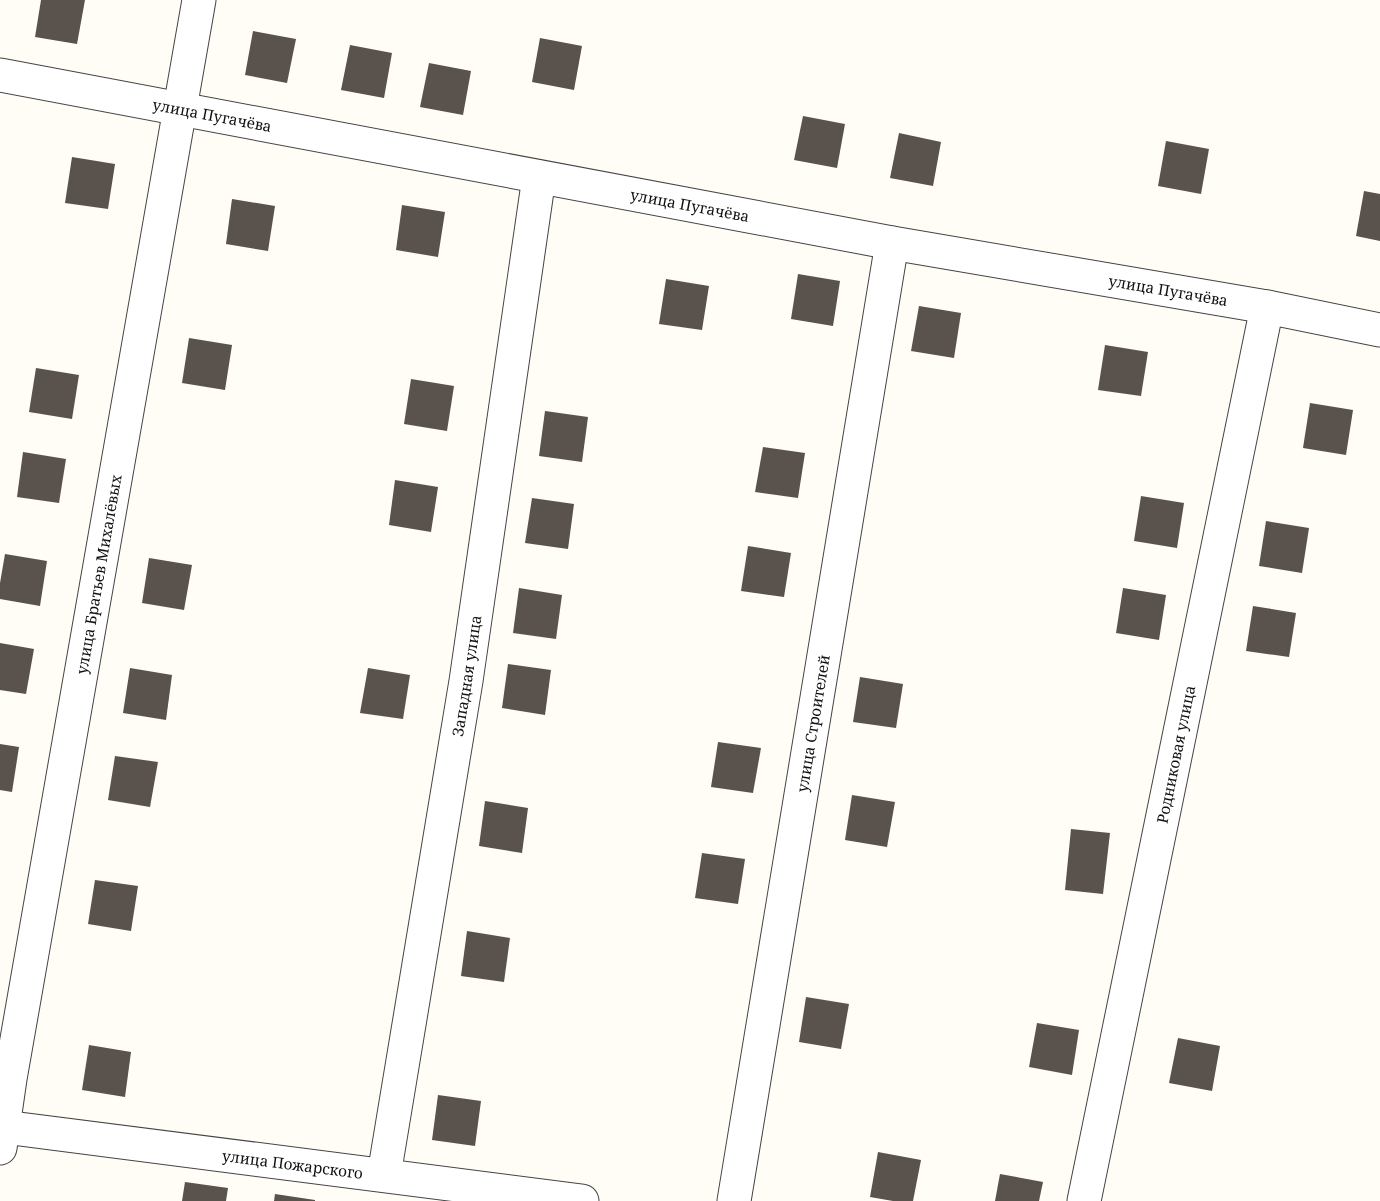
<svg xmlns="http://www.w3.org/2000/svg" width="1380" height="1201" font-family="'Noto Serif',serif">
	<style>
		.building { fill: #5a524d }
		.lines { fill: none; stroke-linecap: round; stroke-linejoin: round }
		.minor-casing { stroke: #444; stroke-width: 35 }
		.minor { stroke: #fff; stroke-width: 33 }
		.labels { text-anchor: middle; dominant-baseline: central; stroke-width: 6; stroke-linejoin: round; paint-order: stroke }
		.street-label { font-size: 15px; fill: #111; stroke: #fff }
	</style>
	<rect width="100%" height="100%" fill="#fffdf5"/>
	<g class="building">
		<path d="M41,0H85L77,44L35,37Z"/>
		<path d="M253,31L296,39L287,83L245,75Z"/>
		<path d="M540,38L582,46L574,90L532,82Z"/>
		<path d="M350,45L392,53L384,98L341,90Z"/>
		<path d="M429,63L471,71L463,115L420,107Z"/>
		<path d="M803,116L845,124L837,168L794,160Z"/>
		<path d="M899,133L941,142L933,186L890,178Z"/>
		<path d="M1166,141L1209,149L1201,194L1158,186Z"/>
		<path d="M72,157L115,164L108,209L65,203Z"/>
		<path d="M1364,191L1380,194V241L1356,236Z"/>
		<path d="M232,199L275,206L268,251L226,244Z"/>
		<path d="M402,205L445,212L438,257L396,250Z"/>
		<path d="M798,274L840,281L833,326L791,319Z"/>
		<path d="M666,279L709,286L702,330L659,324Z"/>
		<path d="M919,306L961,313L954,358L911,351Z"/>
		<path d="M189,338L232,345L225,390L182,383Z"/>
		<path d="M1105,345L1148,352L1141,396L1098,390Z"/>
		<path d="M36,368L79,375L72,419L29,412Z"/>
		<path d="M411,379L454,386L447,431L404,424Z"/>
		<path d="M1310,403L1353,410L1346,455L1303,448Z"/>
		<path d="M545,411L588,417L582,462L539,456Z"/>
		<path d="M763,447L805,453L798,498L755,492Z"/>
		<path d="M23,452L66,459L59,503L17,497Z"/>
		<path d="M395,480L438,487L431,532L389,525Z"/>
		<path d="M1141,496L1184,503L1177,548L1134,541Z"/>
		<path d="M532,498L574,504L568,549L525,543Z"/>
		<path d="M1266,521L1309,528L1302,573L1259,566Z"/>
		<path d="M748,546L791,553L784,597L741,591Z"/>
		<path d="M5,554L47,561L40,606L0,599V583Z"/>
		<path d="M149,558L192,565L184,610L142,603Z"/>
		<path d="M519,588L562,595L556,639L513,633Z"/>
		<path d="M1123,588L1166,595L1159,640L1116,633Z"/>
		<path d="M1253,606L1296,613L1289,657L1246,651Z"/>
		<path d="M0,643L34,649L26,694L0,690Z"/>
		<path d="M508,664L551,670L545,715L502,708Z"/>
		<path d="M130,668L172,675L166,720L123,713Z"/>
		<path d="M368,668L410,675L403,719L360,713Z"/>
		<path d="M860,677L903,684L896,728L853,722Z"/>
		<path d="M718,742L761,748L753,793L711,787Z"/>
		<path d="M0,744L19,747L12,792L0,790Z"/>
		<path d="M115,756L158,762L150,807L108,800Z"/>
		<path d="M852,795L895,802L887,847L845,840Z"/>
		<path d="M485,801L528,808L522,853L479,846Z"/>
		<path d="M1071,829L1110,833L1103,894L1065,890Z"/>
		<path d="M702,853L745,859L738,904L695,898Z"/>
		<path d="M95,880L138,886L131,931L88,924Z"/>
		<path d="M467,931L510,938L504,982L461,976Z"/>
		<path d="M806,997L849,1004L841,1049L799,1042Z"/>
		<path d="M1037,1023L1079,1030L1072,1075L1029,1067Z"/>
		<path d="M1178,1038L1220,1046L1212,1091L1169,1083Z"/>
		<path d="M89,1045L131,1052L125,1097L82,1090Z"/>
		<path d="M438,1095L481,1101L475,1146L432,1140Z"/>
		<path d="M878,1152L921,1160L913,1201H893L870,1197Z"/>
		<path d="M1000,1174L1043,1182L1039,1201H995Z"/>
		<path d="M185,1182L228,1188L226,1201H182Z"/>
		<path d="M275,1194L315,1200V1201H274Z"/>
	</g>
	<g class="lines">
		<g class="minor-casing">
			<g id="minor">
				<path id="s1" d="M0,75L892,243L1267,307L1380,330"/>
				<path id="s2" d="M4,1127L582,1201"/>
				<path id="s3" d="M0,1148L10,1079L199,0"/>
				<path id="s4" d="M384,1175L466,681L539,177"/>
				<path id="s5" d="M734,1201L892,243"/>
				<path id="s6" d="M1084,1201L1267,307"/>
			</g>
		</g>
		<use href="#minor" class="minor"/>
	</g>
	<g class="labels">
		<g class="street-label">
			<text stroke="none"><textPath href="#s1" startOffset="216">улица Пугачёва</textPath></text>
			<text stroke="none"><textPath href="#s1" startOffset="702">улица Пугачёва</textPath></text>
			<text stroke="none"><textPath href="#s1" startOffset="1188">улица Пугачёва</textPath></text>
			<text stroke="none"><textPath href="#s3" startOffset="582">улица Братьев Михалёвых</textPath></text>
			<text stroke="none"><textPath href="#s4" startOffset="506">Западная улица</textPath></text>
			<text stroke="none"><textPath href="#s5" startOffset="484">улица Строителей</textPath></text>
			<text stroke="none"><textPath href="#s6" startOffset="456">Родниковая улица</textPath></text>
			<text stroke="none"><textPath href="#s2" startOffset="291">улица Пожарского</textPath></text>
		</g>
	</g>
</svg>
